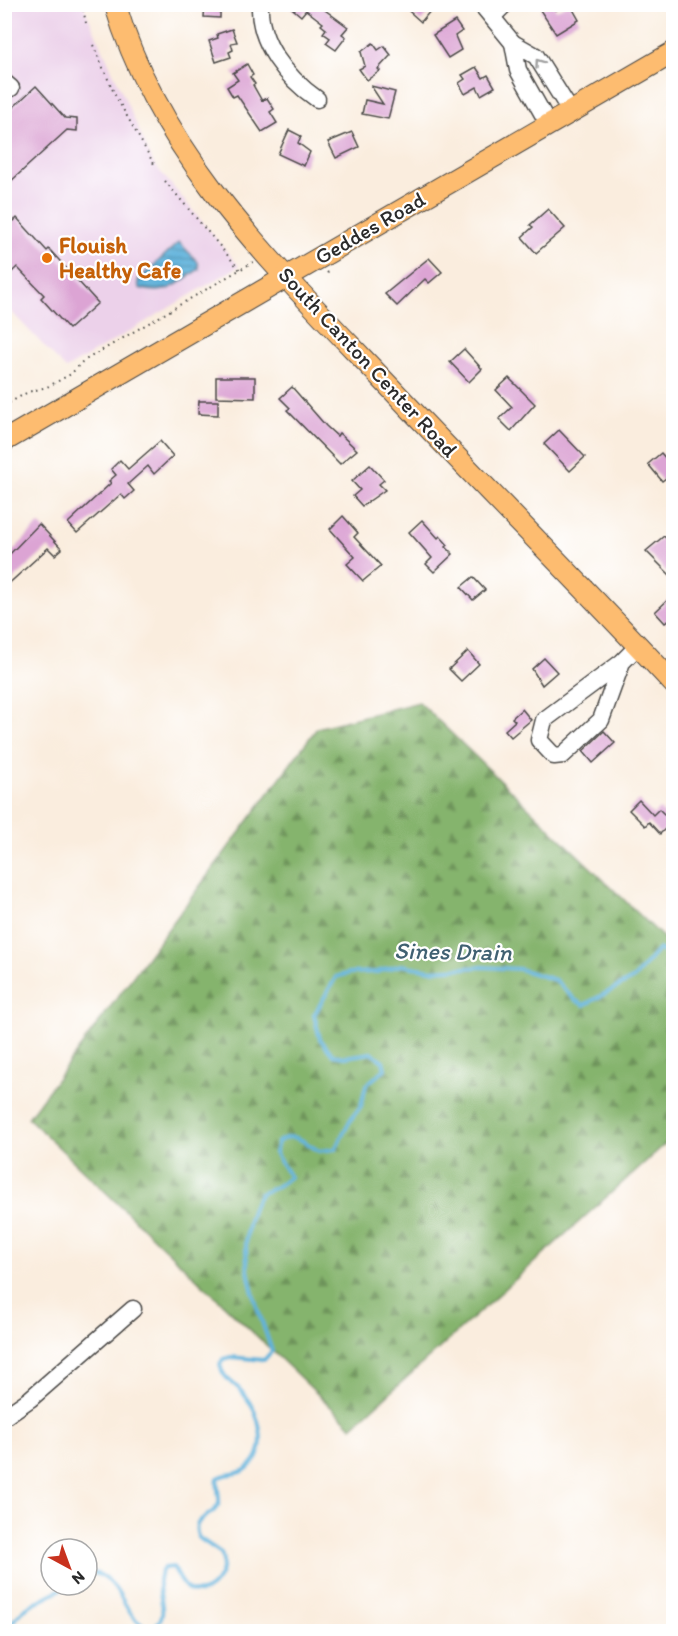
<svg xmlns="http://www.w3.org/2000/svg" width="678" height="1636" font-family="Itim,sans-serif">
	<style>
		.built { fill: #ecd1ea }
		.forest { fill: url(#forest-firs); stroke: #58704c; stroke-width: 1.5 }
		.water { fill: url(#water-rules); stroke: #466f84; stroke-width: 1.5 }
		.lines { fill: none; stroke-linecap: round; stroke-linejoin: round }
		.stream { stroke: #60b3dc; stroke-width: 4 }
		.building { fill: #dca4d4 }
		.minor-casing { stroke: #4a4846; stroke-width: 19 }
		.major-casing { stroke: #4a4846; stroke-width: 23 }
		.path { stroke: #4a4846; stroke-width: 2; stroke-dasharray: 1.5 4.5; stroke-linecap: butt }
		.minor { stroke: #fff; stroke-width: 16 }
		.major { stroke: #fdbc70; stroke-width: 21 }
		.oneway { stroke: #a0a0a0 }
		.food-dot { fill: #e8710a; stroke: #fff; stroke-width: 2 }
		.labels { text-anchor: middle; dominant-baseline: central; stroke-width: 4.5; stroke-linejoin: round; paint-order: stroke }
		.street-label { font-size: 22px; fill: #2b2b2b; stroke: #fff }
		.food-label { font-size: 22px; font-weight: bold; fill: #c56008; stroke: #fff; text-anchor: start }
		.water-label { font-size: 24px; font-style: italic; fill: #406172; stroke: #fff }
	</style>
	<defs>
		<pattern id="forest-firs" width="22" height="20" patternUnits="userSpaceOnUse" patternTransform="scale(1.5)"><rect width="22" height="20" fill="#85b46d"/><path d="M5 1l3.5 6h-7zM16 11l3.5 6h-7z" fill="#6d935a"/></pattern>
		<pattern id="water-rules" width="6" height="5" patternUnits="userSpaceOnUse" patternTransform="scale(1.5)"><rect width="6" height="5" fill="#60b3dc"/><path d="M0 2.5h6" fill="none" stroke="#4f92b3"/></pattern>
	</defs>
	<rect width="100%" height="100%" fill="#fff"/>
	<filter id="ink" filterUnits="userSpaceOnUse"><feTurbulence type="fractalNoise" baseFrequency=".0167" numOctaves="2"/><feDisplacementMap in="SourceGraphic" scale="12" xChannelSelector="R" yChannelSelector="G"/><feConvolveMatrix kernelMatrix="1 2 1 2 8 2 1 2 1" color-interpolation-filters="sRGB"/></filter>
	<filter id="wash" filterUnits="userSpaceOnUse"><feTurbulence type="fractalNoise" baseFrequency=".008" numOctaves="4" result="noise"/><feDisplacementMap in="SourceGraphic" scale="24" xChannelSelector="R" yChannelSelector="G"/><feGaussianBlur stdDeviation="1.35" result="paint"/><feColorMatrix in="noise" values="0 0 0 0 0 0 0 0 0 0 0 0 0 0 0 0 0 1.4 0 .05"/><feComposite in="paint" operator="in"/></filter>
	<g filter="url(#wash)">
		<rect width="100%" height="100%" fill="#faedde"/>
		<path class="built" d="M5,5H83L154,164L239,266L66,369L5,305Z"/>
		<path class="forest" d="M419,702L673,947V1137L352,1427L28,1118L317,728Z"/>
		<path class="water" d="M179,242L198,262L199,269C176,284 168,297 139,288L138,280Z"/>
		<g class="lines">
			<g class="stream">
				<path d="M87,1575L95,1573C126,1583 122,1622 151,1628C177,1615 148,1587 164,1568L173,1567C178,1574 181,1585 189,1590C210,1601 229,1570 221,1553L199,1538C188,1516 215,1518 219,1503C220,1495 216,1487 218,1478C226,1473 237,1475 245,1470C272,1452 260,1413 242,1392C233,1382 222,1378 220,1364L223,1359L231,1357L264,1360L272,1351C255,1300 230,1244 260,1194L278,1186L290,1177L275,1153L278,1142C294,1130 305,1143 319,1151L335,1149L351,1119L361,1106L366,1085L385,1069L383,1061L371,1053L345,1057L333,1055L320,1039L314,1015L336,977L350,973L377,972L401,965L431,970L482,967L519,969L555,980L575,1000L584,1005L634,978L659,949L674,957"/>
				<path d="M4,1630L27,1607L69,1585"/>
			</g>
		</g>
		<g id="blocks">
			<g class="building">
				<path d="M205,4H220V18L204,17Z"/>
				<path d="M287,4H328L325,10L348,27L342,34L346,37L336,50L326,43L330,38L323,33L326,29L321,25L323,23L306,10L301,16Z"/>
				<path d="M401,4H425L431,10L421,22Z"/>
				<path d="M549,4H553L556,10L570,4L579,20L556,34L540,10Z"/>
				<path d="M455,21L462,31L455,36L461,50L448,58L433,35Z"/>
				<path d="M232,29L237,42L231,43L233,50L229,52L231,57L216,62L209,41L218,38L217,34Z"/>
				<path d="M373,43L378,50L384,46L391,55L378,69L380,71L367,80L359,69L365,66L361,52Z"/>
				<path d="M247,64L253,75L250,77L255,84L253,85L262,101L267,98L274,109L270,112L277,123L262,132L237,95L233,97L227,87L238,80L233,73Z"/>
				<path d="M476,67L483,78L488,75L495,87L481,95L477,87L465,94L459,83L465,79L462,75Z"/>
				<path d="M36,86L65,118L77,119V131L67,130L9,183L4,177V116Z"/>
				<path d="M371,86L395,92L388,119L362,114L365,100L383,104Z"/>
				<path d="M289,130L301,136L298,143L310,152L304,166L278,154Z"/>
				<path d="M352,132L359,147L336,158L328,142Z"/>
				<path d="M548,209L565,228L536,253L522,237L533,227L530,225Z"/>
				<path d="M4,211L14,221L17,218L47,251L49,249L98,303L69,329L41,298L44,295L17,267L12,272L4,263Z"/>
				<path d="M429,258L442,272L429,283L425,279L397,306L385,294Z"/>
				<path d="M464,349L482,369L469,382L450,362Z"/>
				<path d="M216,377H255V398L216,397Z"/>
				<path d="M509,378L535,404L511,431L499,419L512,407L496,390Z"/>
				<path d="M292,387L326,426L337,436L339,433L357,450L340,464L287,410L290,408L280,398Z"/>
				<path d="M199,401H218V415L198,414Z"/>
				<path d="M559,430L585,457L570,471L544,444Z"/>
				<path d="M160,441L173,456L154,474L148,466L128,484L134,491L125,499L121,494L77,533L68,523L111,483L109,481L116,475L111,469L120,460L128,469Z"/>
				<path d="M661,453L674,468V472L662,481L648,464Z"/>
				<path d="M370,465L384,480L379,484L385,490L362,506L353,496L360,490L352,481Z"/>
				<path d="M343,516L358,533L354,537L381,566L363,581L347,564L355,557L330,529Z"/>
				<path d="M422,520L438,538L440,536L448,545L446,547L453,554L434,572L426,564L432,558L409,532Z"/>
				<path d="M39,524L62,549L55,555L48,548L4,588V560Z"/>
				<path d="M664,536L674,547V579L646,551Z"/>
				<path d="M473,577L485,590L473,600L461,587Z"/>
				<path d="M674,594V617L665,623L655,612Z"/>
				<path d="M468,651L479,664L461,681L449,669Z"/>
				<path d="M544,658L557,672L542,685L532,669Z"/>
				<path d="M522,709L531,720L511,737L505,730L515,721L512,718Z"/>
				<path d="M604,731L615,743L593,763L583,751Z"/>
				<path d="M639,800L653,815L659,809L672,822L660,834L649,822L645,826L629,810Z"/>
			</g>
		</g>
	</g>
	<g filter="url(#ink)">
		<use href="#blocks" fill-opacity="0" stroke="#4a4846" stroke-width="1.5"/>
		<g class="lines">
			<g class="minor-casing">
				<g id="minor">
					<path d="M260,4C258,43 287,78 317,99"/>
					<path d="M481,4L513,43"/>
					<path d="M492,17L505,4"/>
					<path d="M4,82L11,88"/>
					<path d="M549,125L518,70L513,43L536,56L571,112"/>
					<path d="M622,662L601,720L563,755L554,756L539,740L544,720L622,662L638,646"/>
					<path d="M4,1417L30,1399L133,1309"/>
				</g>
			</g>
			<g class="major-casing">
				<g id="major">
					<path d="M115,4C160,157 279,270 386,383C481,484 579,582 674,684"/>
					<path d="M4,441L674,52"/>
				</g>
			</g>
			<g class="path">
				<path d="M82,4L86,23"/>
				<path d="M93,45L115,95L154,164"/>
				<path d="M165,181L240,270"/>
				<path d="M327,272L331,276"/>
				<path d="M4,406L28,392L47,387L71,374L82,362L253,262"/>
			</g>
			<use href="#minor" class="minor"/>
			<use href="#major" class="major"/>
		</g>
		<defs><path id="oneway-chevron" d="M-2-3.5L2.5 0L-2 3.5" fill="none" stroke-width="1.6" stroke-linecap="round" stroke-linejoin="round" transform="scale(1.5)"/></defs>
		<use class="oneway" href="#oneway-chevron" transform="translate(539 63) rotate(-126)"/>
	</g>
	<circle class="food-dot" cx="47" cy="258" r="6"/>
	<g class="labels">
		<g class="street-label">
			<text transform="translate(370 228) rotate(-30)">Geddes Road</text>
			<text transform="translate(368 362) rotate(47)">South Canton Center Road</text>
		</g>
		<g class="food-label">
			<text x="59" y="245">Flouish<tspan x="59" dy="25">Healthy Cafe</tspan></text>
		</g>
		<g class="water-label">
			<text transform="translate(453 951) rotate(1)">Sines Drain</text>
		</g>
	</g>
	<rect width="678" height="1636" fill="none" stroke="#fff" stroke-width="24"/>
	<g transform="translate(69 1567) rotate(139)"><circle r="28" fill="#ffffff" stroke="#aaaaaa" stroke-width="1.5"/>
	<path d="M0-4.5L10 22L0 15L-10 22Z" fill="#c8321e"/>
	<text y="-9" font-size="16" font-weight="bold" text-anchor="middle" fill="#2b2b2b">N</text>
	</g>
</svg>
